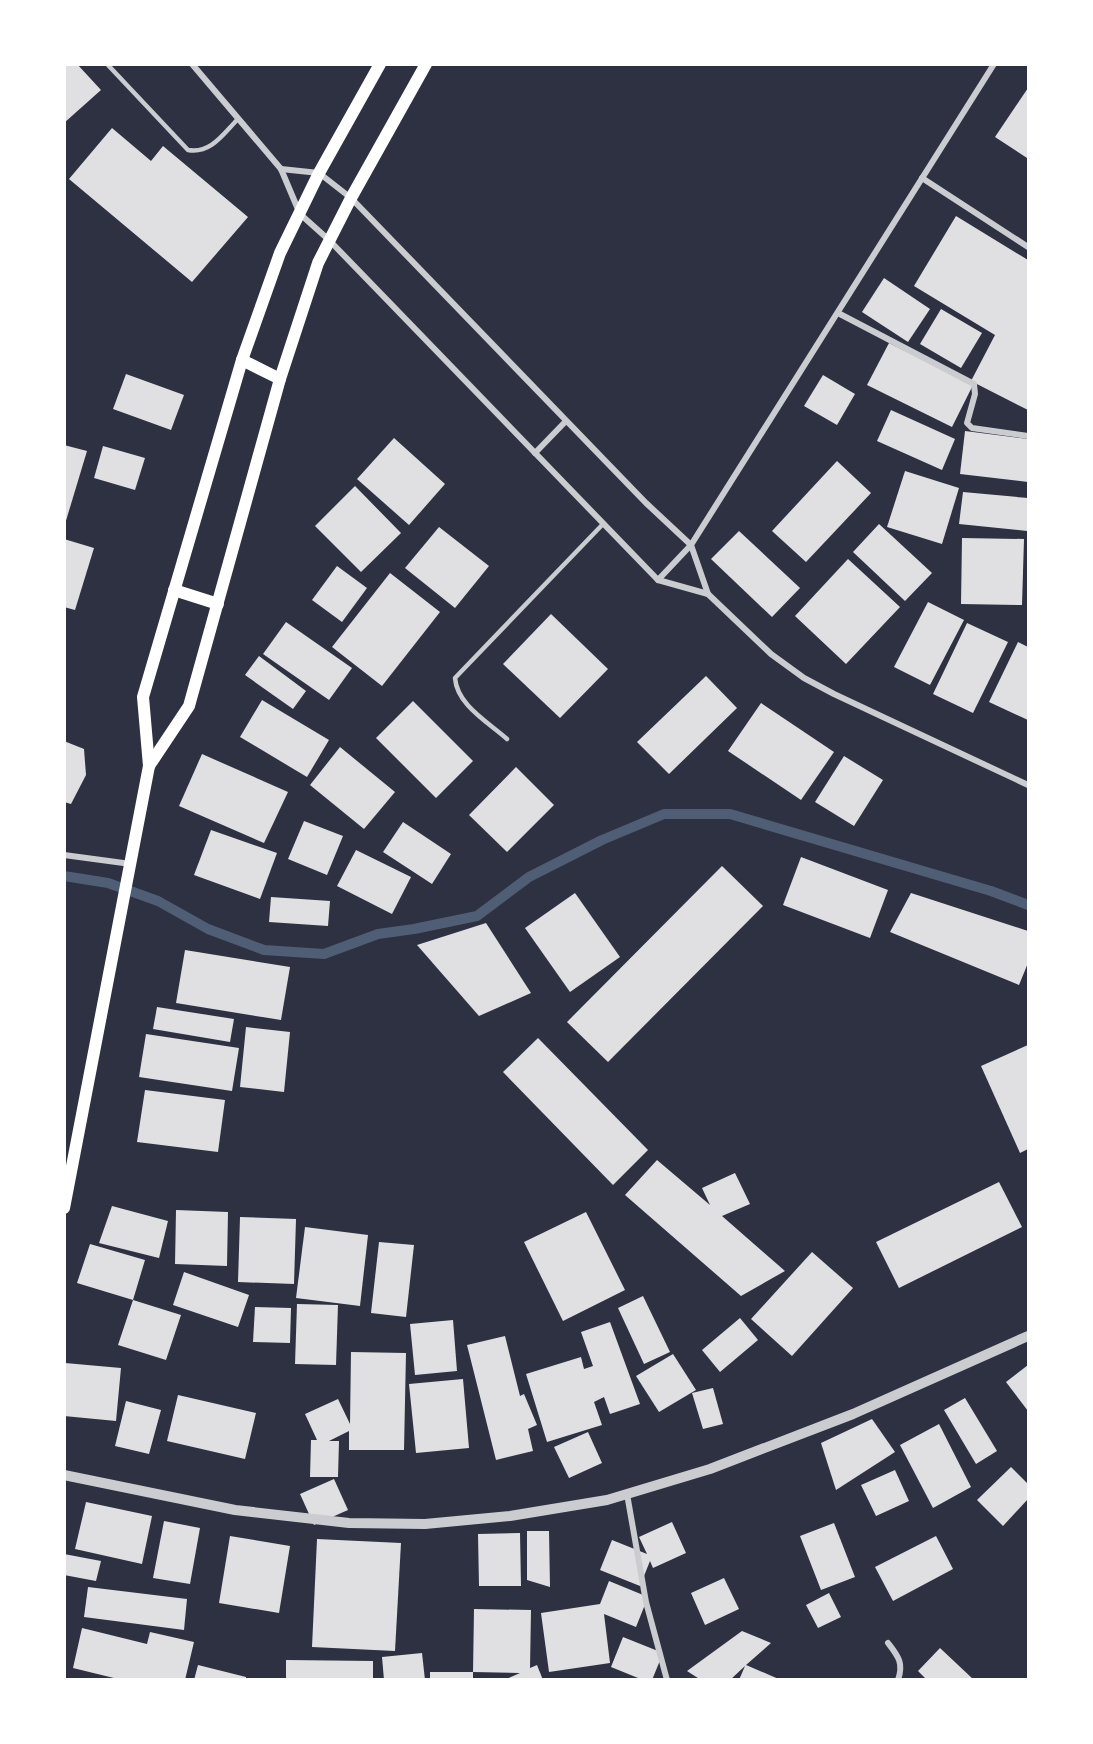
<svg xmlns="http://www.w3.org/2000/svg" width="1093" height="1744" font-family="'Open Sans',sans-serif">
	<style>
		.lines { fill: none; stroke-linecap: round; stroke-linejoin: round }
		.stream { stroke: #4f5d75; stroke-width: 10 }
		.building { fill: #e0e0e3 }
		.service { stroke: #caccd0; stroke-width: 4.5 }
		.minor { stroke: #caccd0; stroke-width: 6 }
		.tertiary { stroke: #caccd0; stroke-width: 10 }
		.secondary { stroke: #fff; stroke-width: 12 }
	</style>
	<rect width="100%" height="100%" fill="#2d3142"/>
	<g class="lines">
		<path class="stream" d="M64,876L108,883L158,901L208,929L264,950L324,954L378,934L414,929L477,916L529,877L602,840L664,814H730L991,891L1028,905"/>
	</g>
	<g class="building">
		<path d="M64,64H77L101,90L64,123Z"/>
		<path d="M1028,88V156L1027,158L995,137Z"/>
		<path d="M112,128L151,161L163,146L248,217L192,282L69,179Z"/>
		<path d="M956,216L1028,260V410L971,381L995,335L914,286Z"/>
		<path d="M884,278L930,309L908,342L862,312Z"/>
		<path d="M941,309L982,333L961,368L920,344Z"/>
		<path d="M889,343L973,385L952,427L867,385Z"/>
		<path d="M126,374L184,395L171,430L113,409Z"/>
		<path d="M823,375L855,394L837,425L804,406Z"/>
		<path d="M891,410L955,439L942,470L877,441Z"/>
		<path d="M965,431L1028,439V482L960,474Z"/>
		<path d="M394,438L445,484L409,525L357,479Z"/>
		<path d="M64,445L87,451L65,524H64Z"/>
		<path d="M103,446L145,458L135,490L94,478Z"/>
		<path d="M837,461L871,493L806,562L772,531Z"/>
		<path d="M905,471L959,488L942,544L887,527Z"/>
		<path d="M355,486L401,533L361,572L315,526Z"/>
		<path d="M963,492L1028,498L1027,531L959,524Z"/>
		<path d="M879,524L932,573L905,601L853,552Z"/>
		<path d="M439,527L489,566L455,608L405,568Z"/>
		<path d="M739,531L800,588L772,617L711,559Z"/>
		<path d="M962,538L1024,539L1022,605L961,604Z"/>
		<path d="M64,539L94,548L75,610L64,607Z"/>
		<path d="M848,559L900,607L846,664L795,616Z"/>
		<path d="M337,566L367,588L342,622L312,600Z"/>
		<path d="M390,573L440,612L382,686L332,647Z"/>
		<path d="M928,602L964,620L930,685L894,667Z"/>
		<path d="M551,614L608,669L560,718L503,664Z"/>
		<path d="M286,622L352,668L329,700L263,654Z"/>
		<path d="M967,623L1008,642L973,713L933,694Z"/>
		<path d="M1018,642L1028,647V720L989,702Z"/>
		<path d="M259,656L306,691L293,709L245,675Z"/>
		<path d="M706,676L737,708L669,774L637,742Z"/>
		<path d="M262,700L329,740L307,777L240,737Z"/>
		<path d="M413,701L473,761L436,798L376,738Z"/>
		<path d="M761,703L834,752L801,800L728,751Z"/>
		<path d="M64,741L84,749L86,775L71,804L64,802Z"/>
		<path d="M340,747L395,792L364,829L310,785Z"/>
		<path d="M202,754L288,792L264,843L179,806Z"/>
		<path d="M844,756L883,780L854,826L815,802Z"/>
		<path d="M516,767L554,805L507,852L469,815Z"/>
		<path d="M304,821L343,836L327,875L288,859Z"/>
		<path d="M403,822L451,854L432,884L383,852Z"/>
		<path d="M211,830L277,853L260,899L194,875Z"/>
		<path d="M356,850L411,877L392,914L337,886Z"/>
		<path d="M801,857L888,890L870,938L783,905Z"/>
		<path d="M722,866L763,906L608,1062L567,1022Z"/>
		<path d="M575,893L620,957L570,992L525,928Z"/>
		<path d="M911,893L1028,931V963L1019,985L890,932Z"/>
		<path d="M271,897L330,901L328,926L269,922Z"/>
		<path d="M486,923L531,993L479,1016L417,945Z"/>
		<path d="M185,950L290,967L281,1020L176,1003Z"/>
		<path d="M157,1007L234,1019L230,1042L153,1029Z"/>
		<path d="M246,1027L290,1032L284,1092L240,1087Z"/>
		<path d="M146,1034L239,1048L232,1091L139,1077Z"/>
		<path d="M538,1038L648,1150L613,1185L503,1072Z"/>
		<path d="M1028,1045V1149L1020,1153L981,1066Z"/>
		<path d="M145,1090L225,1100L218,1152L137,1142Z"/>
		<path d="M657,1160L710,1205L702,1188L735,1173L750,1204L722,1216L785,1271L741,1296L625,1195Z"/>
		<path d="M999,1182L1022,1227L899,1288L876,1242Z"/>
		<path d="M112,1206L168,1221L159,1258L99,1243Z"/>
		<path d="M176,1210L228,1212L227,1266L175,1264Z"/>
		<path d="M586,1212L625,1290L563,1321L524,1242Z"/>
		<path d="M240,1217L296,1219L294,1284L238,1282Z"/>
		<path d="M305,1227L368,1235L360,1306L296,1298Z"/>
		<path d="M379,1242L414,1245L406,1317L371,1313Z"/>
		<path d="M90,1244L145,1260L133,1300L77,1283Z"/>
		<path d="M812,1252L853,1288L792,1356L751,1319Z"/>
		<path d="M184,1272L249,1295L238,1327L173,1305Z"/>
		<path d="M643,1296L670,1352L644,1364L618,1308Z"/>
		<path d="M133,1300L181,1315L166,1360L118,1345Z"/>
		<path d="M297,1304L338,1305L336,1365L295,1364Z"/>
		<path d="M255,1307L291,1308L290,1343L253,1342Z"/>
		<path d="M740,1318L758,1340L720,1372L702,1350Z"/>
		<path d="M453,1320L457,1371L415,1375L410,1324Z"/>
		<path d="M610,1322L640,1404L610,1414L604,1397L594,1402L602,1425L547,1442L526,1374L581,1357L584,1369L593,1366L581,1332Z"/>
		<path d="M505,1336L520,1396L524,1394L537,1425L528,1429L533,1451L496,1460L467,1345Z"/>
		<path d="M351,1352L406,1353L404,1450H349V1431L329,1441H339L338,1477H310L311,1440H317L305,1414L338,1399L350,1424Z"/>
		<path d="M673,1354L696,1390L659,1412L636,1376Z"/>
		<path d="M65,1363L121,1368L116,1421L64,1416Z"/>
		<path d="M1028,1365V1411L1006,1382Z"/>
		<path d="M463,1379L469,1448L416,1453L409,1384Z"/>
		<path d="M713,1388L723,1424L703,1429L692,1393Z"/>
		<path d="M178,1395L256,1413L245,1459L167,1441Z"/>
		<path d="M965,1398L997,1451L976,1464L944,1410Z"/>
		<path d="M126,1401L161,1410L149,1454L115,1446Z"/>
		<path d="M872,1419L895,1452L836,1490L821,1443Z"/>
		<path d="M939,1424L971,1487L933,1508L900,1445Z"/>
		<path d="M588,1432L602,1463L569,1478L554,1447Z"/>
		<path d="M1011,1467L1028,1484V1499L1003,1526L977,1500Z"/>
		<path d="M895,1470L909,1501L876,1516L861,1485Z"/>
		<path d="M334,1479L348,1510L314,1525L300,1494Z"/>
		<path d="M86,1502L152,1516L142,1564L75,1549Z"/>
		<path d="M164,1521L200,1528L190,1584L153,1578Z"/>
		<path d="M672,1522L686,1553L653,1568L650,1561L640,1586L600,1570L612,1540L647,1554L639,1537Z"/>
		<path d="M834,1523L855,1577L821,1590L800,1536Z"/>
		<path d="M527,1531H549L550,1587L527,1580Z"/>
		<path d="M520,1533L521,1586H479L478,1534Z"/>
		<path d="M230,1536L290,1546L279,1613L219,1603Z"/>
		<path d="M936,1536L953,1569L893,1601L875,1567Z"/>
		<path d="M317,1539L401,1543L395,1651L312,1647Z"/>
		<path d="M64,1554L101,1561L96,1581L64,1575Z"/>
		<path d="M724,1578L739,1609L705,1625L691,1593Z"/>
		<path d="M609,1581L648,1597L636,1627L604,1614L610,1663L549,1672L541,1613L600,1604Z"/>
		<path d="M88,1587L187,1599L184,1630L84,1617Z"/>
		<path d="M829,1593L841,1617L818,1628L806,1605Z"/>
		<path d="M474,1609L531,1610L530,1668L537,1665L543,1680H504L520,1673L473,1672Z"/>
		<path d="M82,1628L147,1644L150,1632L194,1642L185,1680H122L73,1668Z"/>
		<path d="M742,1631L771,1643L746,1665L781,1680H739L745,1666L730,1680H701L687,1671Z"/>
		<path d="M623,1637L663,1653L652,1680H643L611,1667Z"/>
		<path d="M940,1648L974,1680H927L918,1671Z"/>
		<path d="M422,1653L425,1680H384L382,1657Z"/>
		<path d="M286,1660L373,1661V1680H286Z"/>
		<path d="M198,1665L246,1677V1680H194Z"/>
		<rect x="430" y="1672" width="43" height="8"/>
	</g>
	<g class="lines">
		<g class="service">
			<path d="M107,64L188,150C211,154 223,134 238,119"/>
			<path d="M507,739C488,722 457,705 455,678L603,524"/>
		</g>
		<g class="minor">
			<path d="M192,64L281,169L300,214L329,240L658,580L708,594"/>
			<path d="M281,169L319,173L351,198L646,503L691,545L708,594L771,654L804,678L834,694L1028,785"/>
			<path d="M922,178L1028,247"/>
			<path d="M838,313L974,384L975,394L967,423L972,428L1028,436"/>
			<path d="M535,453L566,421"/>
			<path d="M658,580L691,545L994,64"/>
			<path d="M64,855L131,864"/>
			<path d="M627,1494L646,1602L667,1680"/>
			<path d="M888,1643C898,1656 904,1663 898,1680"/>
		</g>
		<path class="tertiary" d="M64,1475L235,1510L349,1523L425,1524L510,1516L607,1500L710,1469L853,1414L1028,1336"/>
		<g class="secondary">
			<path d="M242,360L280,379"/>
			<path d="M174,590L218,604"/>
			<path d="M149,766L189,706L280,379L318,263L351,198L426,64"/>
			<path d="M64,1208L149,766L143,697L242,360L280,253L319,173L380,64"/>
		</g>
	</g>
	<rect width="1093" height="1744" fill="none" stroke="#ffffff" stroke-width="132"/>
</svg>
